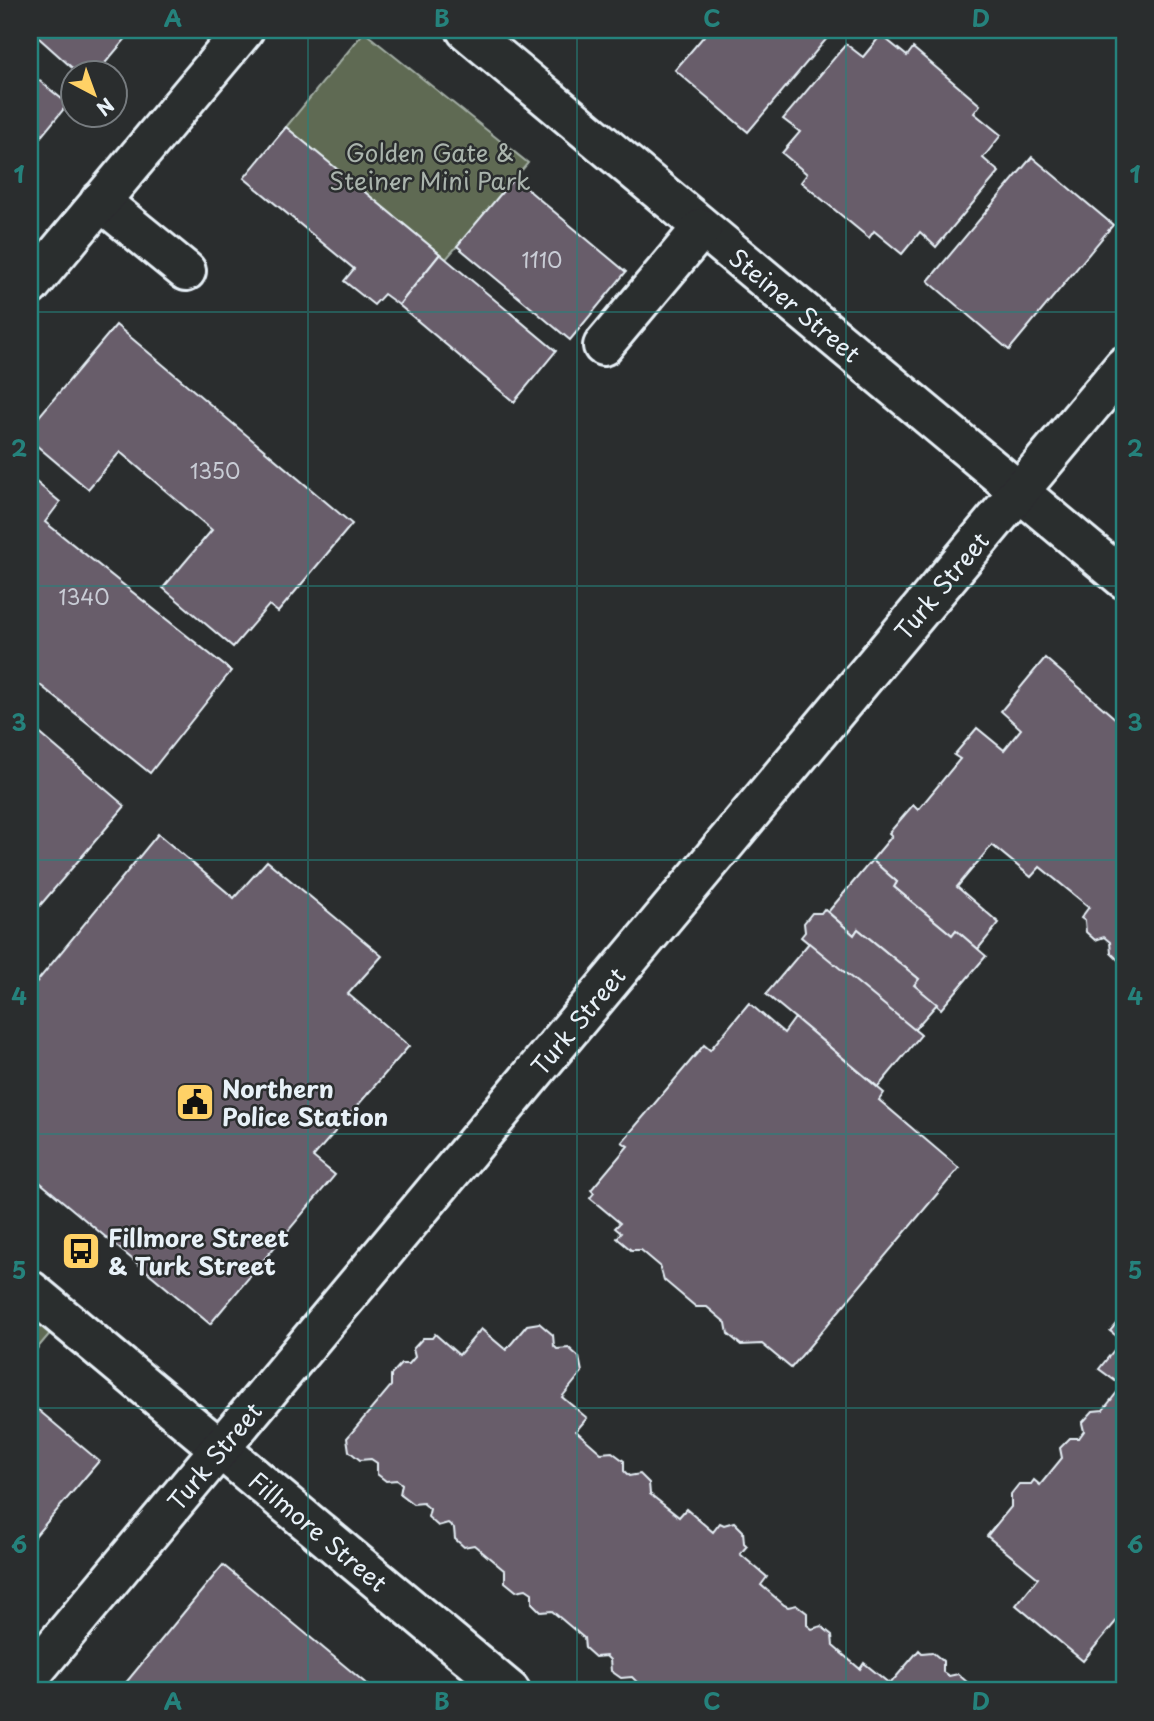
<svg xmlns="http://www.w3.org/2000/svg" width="1154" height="1721" font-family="'Playpen Sans',sans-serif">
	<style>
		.green { fill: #5e6a52; stroke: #a3aea5; stroke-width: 2 }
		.building { fill: #685d6b; stroke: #e8f1f8; stroke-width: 2 }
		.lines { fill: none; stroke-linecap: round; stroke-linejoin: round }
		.minor-casing { stroke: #e8f1f8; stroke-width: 44 }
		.major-casing { stroke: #e8f1f8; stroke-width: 44 }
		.minor { stroke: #2a2d2e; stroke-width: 38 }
		.major { stroke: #2a2d2e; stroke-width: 38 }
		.grid { fill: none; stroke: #25827c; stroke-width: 2; stroke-opacity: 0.55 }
		.labels { text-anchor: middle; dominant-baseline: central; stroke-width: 5; stroke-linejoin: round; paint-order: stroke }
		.number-label { font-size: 21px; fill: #c8ccd5 }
		.park-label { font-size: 24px; fill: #aab4ad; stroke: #2a2d2e }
		.street-label { font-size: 24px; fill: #e8f1f8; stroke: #2a2d2e }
		.poi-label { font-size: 24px; font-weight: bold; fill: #e8f1f8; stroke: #2a2d2e; text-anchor: start }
		.neatline { fill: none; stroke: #25827c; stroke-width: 2.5 }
		.grid-label { font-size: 23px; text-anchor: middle; font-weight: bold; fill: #25827c }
	</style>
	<rect width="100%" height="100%" fill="#2a2d2e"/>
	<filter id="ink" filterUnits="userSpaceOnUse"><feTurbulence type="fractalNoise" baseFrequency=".0143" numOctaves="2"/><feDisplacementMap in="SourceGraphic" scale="14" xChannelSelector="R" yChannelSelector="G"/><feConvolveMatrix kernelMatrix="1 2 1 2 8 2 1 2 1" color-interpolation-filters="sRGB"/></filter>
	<g filter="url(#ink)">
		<g class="green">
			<path d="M364,32L528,163L446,259L286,127Z"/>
			<path d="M30,1290L63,1318L30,1357Z"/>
		</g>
		<g class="building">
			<path d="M30,30H133L96,74H79Z"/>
			<path d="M709,30H834L748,132L675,70Z"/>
			<path d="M881,35L907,56L913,48L980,105L974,113L1001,135L983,158L999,172L936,247L920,232L902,254L874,231L869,238L801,182L807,174L782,153L800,132L783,119L846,44L863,57Z"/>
			<path d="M31,74L68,104L30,150V75Z"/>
			<path d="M286,127L440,254L399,305L384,294L374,305L344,281L354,269L244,178Z"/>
			<path d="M1032,157L1113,225L1009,350L928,281Z"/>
			<path d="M514,178L626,272L570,340L457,246Z"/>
			<path d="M440,254L556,351L514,402L399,305Z"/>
			<path d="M116,325L352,524L278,612L269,605L233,647L163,588L212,530L120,452L88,489L30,440V427Z"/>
			<path d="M30,477L60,502L45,522L231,671L150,773L30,677Z"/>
			<path d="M1045,658L1124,726V961L1120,962L1111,953L1110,942L1104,937L1095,940L1086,932L1085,921L1081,918L1089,907L1040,867L1031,877L992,845L957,887L999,923L978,949L956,930L952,935L894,887L897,882L872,860L892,836L889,833L913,805L918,810L960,759L954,755L977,728L1004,750L1021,729L1001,711Z"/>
			<path d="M30,725L125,806L37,909L30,903Z"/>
			<path d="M158,834L234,898L267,861L382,956L348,994L409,1046L313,1157L335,1175L210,1324L30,1174V990Z"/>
			<path d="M872,860L897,882L894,887L952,935L956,930L986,956L941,1009L914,985L919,979L858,929L854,935L828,912Z"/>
			<path d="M824,909L854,935L858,929L919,979L914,985L937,1004L914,1030L801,937L805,932L804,923L812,913H821Z"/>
			<path d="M809,943L921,1035L878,1087L766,994Z"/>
			<path d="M749,1003L784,1033L795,1018L884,1093L879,1100L959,1168L791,1368L762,1344L741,1345L728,1334L726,1323L707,1307H696L664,1280L660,1266L641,1250H631L617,1238L621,1233L615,1228L620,1223L590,1198L594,1193L591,1190L628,1146L622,1142L704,1045L710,1050Z"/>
			<path d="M1124,1314V1612L1083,1661L1016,1605L1038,1578L987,1536L1011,1507V1494L1019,1484H1031L1034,1480L1040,1485L1062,1458L1060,1448L1070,1438H1079L1084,1431L1082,1423L1093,1411L1103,1410L1122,1386L1099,1369L1122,1340L1110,1331Z"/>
			<path d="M539,1323L553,1335L554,1346L557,1349L569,1348L579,1357L582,1372L562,1397L587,1418L576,1431L601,1453L612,1452L624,1461V1471L629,1476L640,1474L649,1483L650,1494L679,1517L686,1509L713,1532L720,1523L724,1525L734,1522L743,1531L744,1543L747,1546L740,1554L767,1577L761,1585L784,1605L788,1607L797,1605L807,1613V1625L812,1629L821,1626L832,1635L833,1646L860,1669L864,1663L890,1684L919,1650L922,1653L932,1652L943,1661V1672L949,1676L958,1674L968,1683L969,1691H636L637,1682L632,1677L621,1678L611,1671L610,1660L606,1656L595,1657L585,1648L584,1638L552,1611L541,1612L532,1603V1593L526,1589L516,1591L505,1582V1571L474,1545L464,1547L455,1539L454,1528L448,1523L438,1526L428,1517L430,1509L423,1503L413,1504L400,1494L402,1484L397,1480L386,1481L377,1474V1463L371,1459L360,1460L349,1451L347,1438L391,1386V1375L401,1364H409L415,1357L413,1349L423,1338H432L435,1334L459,1355L481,1329L506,1350L527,1325Z"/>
			<path d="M30,1403L99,1461L30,1542Z"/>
			<path d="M223,1565L375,1691H119Z"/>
		</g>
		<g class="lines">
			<g class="minor-casing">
				<g id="minor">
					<path id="s1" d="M466,30L1124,579"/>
					<path d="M100,201L186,271"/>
					<path d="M603,346L702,228"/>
					<path id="s2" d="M30,1290L510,1691"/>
				</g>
			</g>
			<g class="major-casing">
				<g id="major">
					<path d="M30,286L244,30"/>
					<path id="s3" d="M30,1676L1124,366"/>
				</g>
			</g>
			<use href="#minor" class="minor"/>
			<use href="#major" class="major"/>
		</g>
	</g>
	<path class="grid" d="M308,30V1691M577,30V1691M846,30V1691M30,312H1124M30,586H1124M30,860H1124M30,1134H1124M30,1408H1124"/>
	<defs>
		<g id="civic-square" transform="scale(2.0125)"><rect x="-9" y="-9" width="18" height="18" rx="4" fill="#ffd166" stroke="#2a2d2e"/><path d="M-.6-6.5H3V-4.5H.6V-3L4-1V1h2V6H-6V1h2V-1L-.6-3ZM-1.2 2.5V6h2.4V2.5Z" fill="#111"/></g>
		<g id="bus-square" transform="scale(2.0125)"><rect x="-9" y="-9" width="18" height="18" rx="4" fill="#ffd166" stroke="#2a2d2e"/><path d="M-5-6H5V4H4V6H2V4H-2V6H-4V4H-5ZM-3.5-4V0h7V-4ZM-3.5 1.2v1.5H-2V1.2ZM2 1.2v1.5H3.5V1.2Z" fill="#111"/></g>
	</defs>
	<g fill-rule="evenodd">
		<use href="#civic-square" x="195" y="1102"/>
		<use href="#bus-square" x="81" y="1251"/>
	</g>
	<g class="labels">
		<g class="number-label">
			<text x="542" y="259">1110</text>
			<text x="215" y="470">1350</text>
			<text x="84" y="596">1340</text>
		</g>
		<g class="park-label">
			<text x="430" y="152">Golden Gate &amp;<tspan x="430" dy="28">Steiner Mini Park</tspan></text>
		</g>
		<g class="street-label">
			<text stroke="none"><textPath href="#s1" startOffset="429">Steiner Street</textPath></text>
			<text stroke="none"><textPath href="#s3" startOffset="1421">Turk Street</textPath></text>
			<text stroke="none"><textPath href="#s3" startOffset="854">Turk Street</textPath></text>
			<text stroke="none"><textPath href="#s3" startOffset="287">Turk Street</textPath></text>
			<text stroke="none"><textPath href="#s2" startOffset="376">Fillmore Street</textPath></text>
		</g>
		<g class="poi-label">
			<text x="222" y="1088">Northern<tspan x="222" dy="28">Police Station</tspan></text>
			<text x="108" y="1237">Fillmore Street<tspan x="108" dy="28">&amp; Turk Street</tspan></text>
		</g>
	</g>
	<rect width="1154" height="1721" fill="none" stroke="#2a2d2e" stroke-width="77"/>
	<g transform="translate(94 94) rotate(139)"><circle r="33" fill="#2a2d2e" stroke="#767b7f" stroke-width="2"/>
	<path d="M0-5L12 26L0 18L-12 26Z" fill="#ffd166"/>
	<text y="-10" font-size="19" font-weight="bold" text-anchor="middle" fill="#e8f1f8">N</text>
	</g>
	<rect x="38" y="38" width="1078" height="1644" class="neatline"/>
	<g class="grid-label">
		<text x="173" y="27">A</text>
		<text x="442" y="27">B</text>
		<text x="712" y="27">C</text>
		<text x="981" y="27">D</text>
		<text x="19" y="183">1</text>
		<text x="1135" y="183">1</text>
		<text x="19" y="457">2</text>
		<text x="1135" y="457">2</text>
		<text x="19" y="731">3</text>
		<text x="1135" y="731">3</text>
		<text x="19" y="1005">4</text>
		<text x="1135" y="1005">4</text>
		<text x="19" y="1279">5</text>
		<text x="1135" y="1279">5</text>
		<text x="19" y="1553">6</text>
		<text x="1135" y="1553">6</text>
		<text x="173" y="1710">A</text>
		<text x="442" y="1710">B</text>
		<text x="712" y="1710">C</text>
		<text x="981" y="1710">D</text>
	</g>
</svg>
